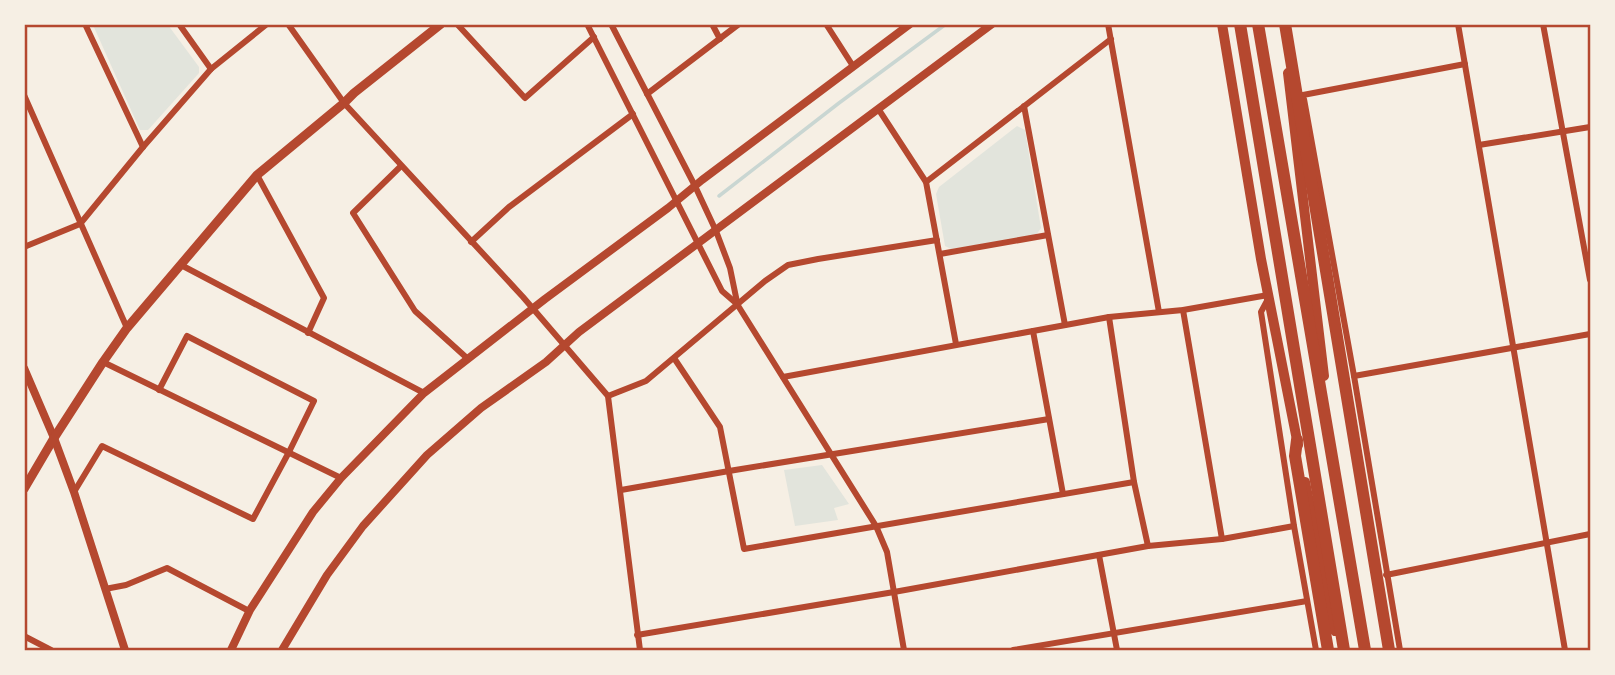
<svg xmlns="http://www.w3.org/2000/svg" width="1615" height="675" font-family="'Archivo Narrow',sans-serif">
	<style>
		.green { fill: #e2e4dc }
		.lines { fill: none; stroke-linecap: round; stroke-linejoin: round }
		.stream { stroke: #c9d6d2; stroke-width: 3.5 }
		.minor { stroke: #b5482f; stroke-width: 6 }
		.tertiary { stroke: #b5482f; stroke-width: 8 }
		.secondary { stroke: #b5482f; stroke-width: 9 }
		.trunk { stroke: #b5482f; stroke-width: 10 }
		.motorway { stroke: #b5482f; stroke-width: 12 }
		.neatline { fill: none; stroke: #b5482f; stroke-width: 2.5 }
	</style>
	<rect width="100%" height="100%" fill="#f6efe4"/>
	<g class="green">
		<path d="M93,25H168L199,67V73L148,130H140Z"/>
		<path d="M1017,126L1025,130L1041,228L1036,235L951,249L945,246L936,194L939,187Z"/>
		<path d="M822,465L849,504L834,508L838,520L795,526L784,470Z"/>
	</g>
	<g class="lines">
		<path class="stream" d="M719,196L839,103L946,24"/>
		<g class="minor">
			<path d="M85,24L143,147"/>
			<path d="M179,24L211,69"/>
			<path d="M288,24L344,103L523,297L608,396L640,650"/>
			<path d="M457,24L525,98L594,37"/>
			<path d="M587,24L722,291L737,304L876,526L887,552L904,650"/>
			<path d="M611,24L695,186L716,231L730,268L737,302"/>
			<path d="M712,24L720,39"/>
			<path d="M826,24L853,66"/>
			<path d="M1108,24L1159,312"/>
			<path d="M1458,24L1565,650"/>
			<path d="M1543,24L1590,280"/>
			<path d="M647,94L739,24"/>
			<path d="M24,95L127,328"/>
			<path d="M1303,95L1465,64"/>
			<path d="M1304,99L1354,376L1400,650"/>
			<path d="M1024,106L1065,325"/>
			<path d="M879,110L926,182L956,344"/>
			<path d="M1479,145L1590,127"/>
			<path d="M401,166L353,213L415,311L468,359"/>
			<path d="M257,175L324,298L308,333"/>
			<path d="M926,182L1111,39"/>
			<path d="M471,242L509,207L633,114"/>
			<path d="M24,247L80,224L143,147L211,69L267,24"/>
			<path d="M940,254L1048,235"/>
			<path d="M181,265L424,393"/>
			<path d="M1268,299L1261,312L1294,526L1316,650"/>
			<path d="M1183,310L1222,539"/>
			<path d="M1109,317L1134,482L1148,546"/>
			<path d="M1033,331L1063,494"/>
			<path d="M674,358L720,427L744,549L1134,482"/>
			<path d="M103,362L341,478"/>
			<path d="M1354,376L1590,334"/>
			<path d="M783,377L1109,317L1183,310L1268,295"/>
			<path d="M608,396L646,381L765,281L788,265L818,259L937,240"/>
			<path d="M621,490L729,471L1049,419"/>
			<path d="M74,492L102,446L253,519L289,452L314,401L187,336L159,390"/>
			<path d="M1099,555L1117,650"/>
			<path d="M1386,575L1590,534"/>
			<path d="M105,589L126,585L167,568L249,611"/>
			<path d="M637,635L894,592L1148,546L1222,539L1294,526"/>
			<path d="M24,636L51,650"/>
			<path d="M1013,650L1307,601"/>
		</g>
		<g class="tertiary">
			<path d="M24,368L54,438L74,492L125,650"/>
			<path d="M231,650L250,610L313,512L341,478L424,393L545,299L668,208L702,180L910,24"/>
			<path d="M282,650L327,575L363,526L427,455L481,408L546,362L579,332L992,24"/>
		</g>
		<path class="secondary" d="M24,489L54,438L103,362L127,328L257,175L344,103L354,93L441,24"/>
		<g class="trunk">
			<path d="M1222,24L1261,259L1298,445"/>
			<path d="M1288,73L1324,376"/>
			<path d="M1305,482L1335,631"/>
		</g>
		<g class="motorway">
			<path d="M1240,24L1344,650"/>
			<path d="M1258,24L1365,650"/>
			<path d="M1285,24L1389,650"/>
			<path d="M1297,440L1295,456L1328,650"/>
		</g>
	</g>
	<rect width="1615" height="675" fill="none" stroke="#f6efe4" stroke-width="52"/>
	<rect x="26" y="26" width="1563" height="623" class="neatline"/>
</svg>
